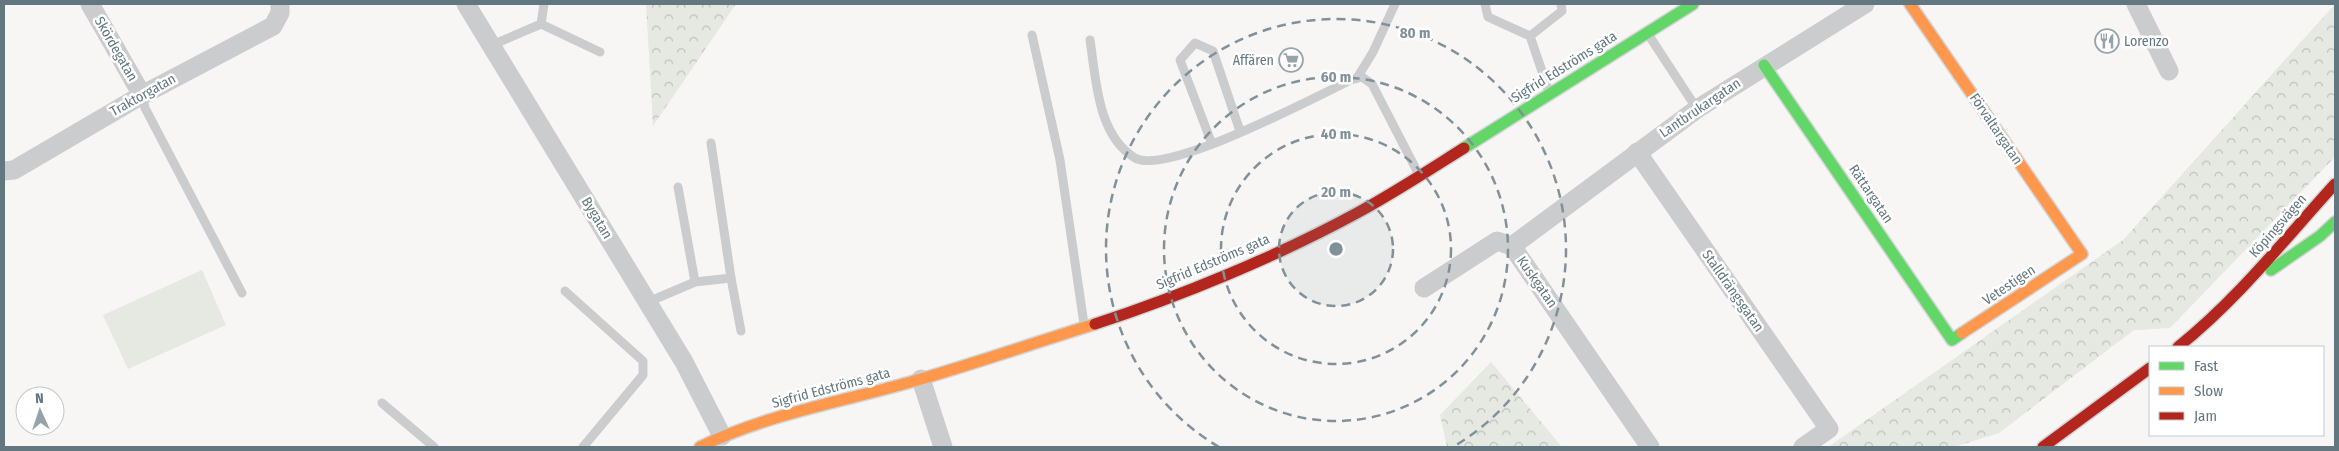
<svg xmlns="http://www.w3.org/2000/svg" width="2339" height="451" font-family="'Fira Sans Condensed',sans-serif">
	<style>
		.forest { fill: url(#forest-crowns) }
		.park { fill: #e6e8e2 }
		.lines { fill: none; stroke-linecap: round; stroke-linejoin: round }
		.fast-casing { stroke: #d3d4d5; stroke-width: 14 }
		.slow-casing { stroke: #d3d4d5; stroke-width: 14 }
		.jam-casing { stroke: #d3d4d5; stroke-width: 14 }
		.lane { stroke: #cbcccd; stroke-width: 9 }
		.street { stroke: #cbcccd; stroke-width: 19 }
		.fast { stroke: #63d668; stroke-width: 11 }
		.slow { stroke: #ff974d; stroke-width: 11 }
		.jam { stroke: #b3261e; stroke-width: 11 }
		.ring { fill: none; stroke: #819199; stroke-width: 2.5; stroke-dasharray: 9 6 }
		.labels { text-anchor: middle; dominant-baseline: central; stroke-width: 5; stroke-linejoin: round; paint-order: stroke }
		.poi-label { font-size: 14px; fill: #627780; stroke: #fff; text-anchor: start }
		.street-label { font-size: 14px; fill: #627780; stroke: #fff }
		.centre { fill: #819199; stroke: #fff; stroke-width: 2.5 }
		.ring-label { font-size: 15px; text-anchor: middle; font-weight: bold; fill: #819199; stroke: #fff; stroke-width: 5; stroke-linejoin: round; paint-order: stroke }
	</style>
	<defs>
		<pattern id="forest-crowns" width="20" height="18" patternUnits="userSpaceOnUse" patternTransform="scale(1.25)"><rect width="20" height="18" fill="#e6e8e2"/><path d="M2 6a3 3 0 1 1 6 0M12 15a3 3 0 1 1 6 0" fill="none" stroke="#bec1bc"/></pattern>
	</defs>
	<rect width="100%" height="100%" fill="#f7f6f5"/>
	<g class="forest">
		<path d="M646,4H736L653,126Z"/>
		<path d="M2335,4V157L2170,328L2134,330L1999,433L1954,447H1828L2123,240Z"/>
		<path d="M1491,362L1562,447H1447L1440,415Z"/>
	</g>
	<path class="park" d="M202,270L226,325L128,369L103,315Z"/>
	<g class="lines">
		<g class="fast-casing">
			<g id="fast">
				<path d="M1764,65L1952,340L1962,333"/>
				<path d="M1464,148L1693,4"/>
				<path d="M2271,270L2320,236L2335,222"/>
			</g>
		</g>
		<g class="slow-casing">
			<g id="slow">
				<path d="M1910,4L2082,254L1962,333"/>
				<path d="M700,447C769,413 847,401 921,379C979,362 1037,342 1095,324"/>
			</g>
		</g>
		<g class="jam-casing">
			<g id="jam">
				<path d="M1095,324C1181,296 1278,256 1357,213C1394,193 1429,170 1464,148"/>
				<path d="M2178,347C2238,299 2284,240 2335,184"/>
				<path d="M2043,447L2150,368"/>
			</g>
		</g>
		<g class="lane">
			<path d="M1485,4L1488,17L1530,36L1549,92"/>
			<path d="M541,24L600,52"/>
			<path d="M1648,34L1697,109"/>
			<path d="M1032,35L1060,160L1084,324"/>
			<path d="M1530,36L1562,11L1561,4"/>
			<path d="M1090,40C1096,78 1097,135 1135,158C1167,176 1315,97 1351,80L1362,77L1372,84L1418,173"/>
			<path d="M492,45L541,24L544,4"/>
			<path d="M1357,78L1373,52L1395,4"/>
			<path d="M142,95L145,108L242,293"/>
			<path d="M1212,144L1180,60L1195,43L1213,51L1240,131"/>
			<path d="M678,187L695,282"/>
			<path d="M731,278L741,331"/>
			<path d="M565,291L643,361V375L583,447"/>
			<path d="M648,302L695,282L731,278L711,143"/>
			<path d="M382,403L434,447"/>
		</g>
		<g class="street">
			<path d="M90,4L142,95"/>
			<path d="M466,4L684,362L722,436"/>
			<path d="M2136,4L2169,71"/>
			<path d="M1637,152L1829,429L1803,447"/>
			<path d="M4,171L14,170L142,95L273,26L280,13V4"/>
			<path d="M1512,246L1697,109L1865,4"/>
			<path d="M1512,246L1650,447"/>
			<path d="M1424,288L1497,241L1512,246"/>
			<path d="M921,379L943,447"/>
		</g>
		<use href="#fast" class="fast"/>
		<use href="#slow" class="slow"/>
		<use href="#jam" class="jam"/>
	</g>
	<circle cx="1336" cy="249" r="57" fill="#819199" fill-opacity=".12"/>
	<g class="ring">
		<circle cx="1336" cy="249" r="57"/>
		<circle cx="1336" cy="249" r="115"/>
		<circle cx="1336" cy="249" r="172"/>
		<path d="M1219 447A230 230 0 1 1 1453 447"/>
	</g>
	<defs>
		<g id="restaurant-ring" transform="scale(1.25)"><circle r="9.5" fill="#fff" stroke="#96a3a9" stroke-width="1.5"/><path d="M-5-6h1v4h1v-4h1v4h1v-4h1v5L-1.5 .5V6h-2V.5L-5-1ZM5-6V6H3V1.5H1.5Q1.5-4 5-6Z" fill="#96a3a9"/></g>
		<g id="supermarket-ring" transform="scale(1.25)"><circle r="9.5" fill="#fff" stroke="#96a3a9" stroke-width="1.5"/><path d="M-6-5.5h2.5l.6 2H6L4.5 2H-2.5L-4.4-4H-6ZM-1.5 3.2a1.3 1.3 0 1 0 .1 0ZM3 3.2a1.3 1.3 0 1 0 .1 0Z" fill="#96a3a9"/></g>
	</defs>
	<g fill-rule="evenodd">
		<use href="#restaurant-ring" x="2107" y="41"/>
		<use href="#supermarket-ring" x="1291" y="60"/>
	</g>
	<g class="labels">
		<g class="poi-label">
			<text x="2124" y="41">Lorenzo</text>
			<text x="1274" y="60" text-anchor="end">Affären</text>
		</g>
		<g class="street-label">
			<text transform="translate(116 49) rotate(60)">Skördegatan</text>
			<text transform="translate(1564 67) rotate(-32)">Sigfrid Edströms gata</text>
			<text transform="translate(143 95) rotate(-29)">Traktorgatan</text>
			<text transform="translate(1700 108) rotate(-34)">Lantbrukargatan</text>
			<text transform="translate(1996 129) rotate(56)">Förvaltargatan</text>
			<text transform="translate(1871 194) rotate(56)">Rättargatan</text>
			<text transform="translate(597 218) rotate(59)">Bygatan</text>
			<text transform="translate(2278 226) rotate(-49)">Köpingsvägen</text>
			<text transform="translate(1213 262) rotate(-23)">Sigfrid Edströms gata</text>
			<text transform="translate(1537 282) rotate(55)">Kuskgatan</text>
			<text transform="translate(2009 285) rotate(-34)">Vetestigen</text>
			<text transform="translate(1733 291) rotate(55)">Stalldrängsgatan</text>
			<text transform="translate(831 388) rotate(-15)">Sigfrid Edströms gata</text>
		</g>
	</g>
	<circle cx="1336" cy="249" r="8" class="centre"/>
	<g class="ring-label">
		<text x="1415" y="38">80 m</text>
		<text x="1336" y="82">60 m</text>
		<text x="1336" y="139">40 m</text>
		<text x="1336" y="197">20 m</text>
	</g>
	<rect width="2339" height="451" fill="none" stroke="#627780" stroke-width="10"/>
	<rect x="2149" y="346" width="175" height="90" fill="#ffffff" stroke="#c0c9cc"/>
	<rect x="2159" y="362" width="25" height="8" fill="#63d668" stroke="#c0c9cc"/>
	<text x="2194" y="371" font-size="15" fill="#627780">Fast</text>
	<rect x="2159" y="387" width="25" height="8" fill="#ff974d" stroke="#c0c9cc"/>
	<text x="2194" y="396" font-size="15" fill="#627780">Slow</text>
	<rect x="2159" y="412" width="25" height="8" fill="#b3261e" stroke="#c0c9cc"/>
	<text x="2194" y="421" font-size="15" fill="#627780">Jam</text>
	<g transform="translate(40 411) rotate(357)"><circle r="24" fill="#ffffff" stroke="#c0c9cc"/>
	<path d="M0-4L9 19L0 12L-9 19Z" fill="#96a3a9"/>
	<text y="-8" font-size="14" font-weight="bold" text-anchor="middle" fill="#627780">N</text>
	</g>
</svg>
